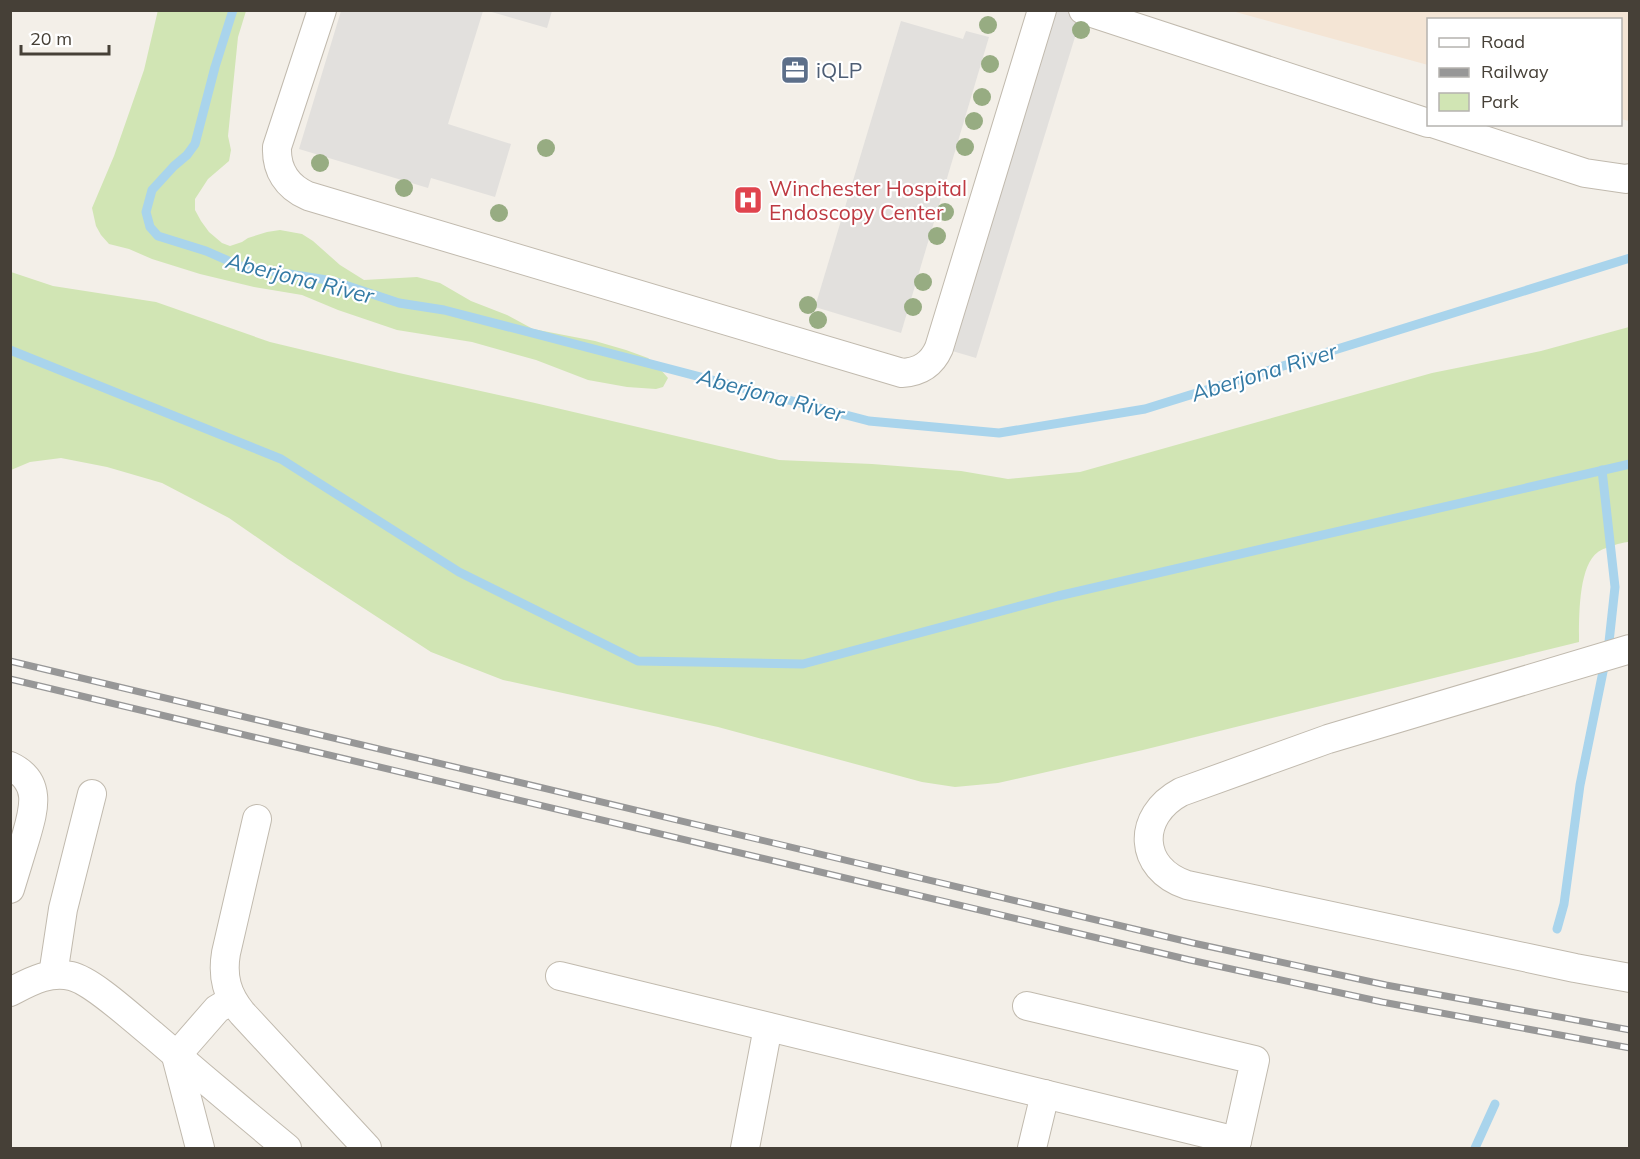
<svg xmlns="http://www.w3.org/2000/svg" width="1640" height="1159" font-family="Mulish,sans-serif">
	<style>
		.commercial { fill: #f4e5d5 }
		.green { fill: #d1e5b4 }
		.parking { fill: #e2e0dd }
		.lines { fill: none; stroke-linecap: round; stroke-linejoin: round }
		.stream { stroke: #a9d4ec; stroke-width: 9 }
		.minor-casing { stroke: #c1baae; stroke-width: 30 }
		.minor { stroke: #fff; stroke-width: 28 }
		.rail-casing { stroke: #979797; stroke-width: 7 }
		.rail { stroke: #fff; stroke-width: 4.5; stroke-dasharray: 14; stroke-linecap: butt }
		.tree { fill: #97ac82 }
		.labels { text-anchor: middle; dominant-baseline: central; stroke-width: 4.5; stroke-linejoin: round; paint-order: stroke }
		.service-label { font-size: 21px; fill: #4e5e75; stroke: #fff; text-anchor: start }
		.health-label { font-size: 21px; fill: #be3a42; stroke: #fff; text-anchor: start }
		.water-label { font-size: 22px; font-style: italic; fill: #347aa4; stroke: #fff }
	</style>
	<rect width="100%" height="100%" fill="#f3efe8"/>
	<path class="commercial" d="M1232,11H1629V121L1621,119L1620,20H1428V65Z"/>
	<g class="green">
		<path d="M158,10L246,11L238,37L228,136L231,150L229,161L208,179L195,199V210L201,221L209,232L222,243L230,246L242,242L248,238L267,232L280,230L302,234L313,241L340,265L364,280L417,277L440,283L471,301L507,315L533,329L595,341L626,350L648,358L661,370L668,378L663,387L656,389L627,387L588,380L536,360L472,342L397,330L338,310L302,295L254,287L200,274L152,259L129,249L109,244L101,235L96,226L92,208L114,156L144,70Z"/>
		<path d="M11,272L53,286L156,302L270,342L399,373L535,403L779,460L872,464L961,471L1008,479L1080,472L1432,373L1541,351L1629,327V542C1623,542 1603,548 1598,552C1578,566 1579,619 1579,642L1143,750L998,783L955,787L922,782L718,727L503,680L431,652L288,559L229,518L162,483L107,467L61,458L30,462L11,470Z"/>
	</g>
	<g class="parking">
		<path d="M341,11H483L448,124L511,144L495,197L431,178L428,188L299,149Z"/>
		<path d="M488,11L552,10V11L547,28Z"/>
		<path d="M1053,11H1083L976,358L949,350Z"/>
		<path d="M901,21L963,39L966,31L989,37L901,333L815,307Z"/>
	</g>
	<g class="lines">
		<g class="stream">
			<path d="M233,10L215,67L195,144L187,155L174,166L152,190L146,212L150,227L158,236L206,251L240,266L333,281L399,303L444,310L869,421L999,433L1145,409L1630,258"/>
			<path d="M10,350L281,459L459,572L638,661L803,664L1058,596L1630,464"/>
			<path d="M1557,929L1564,904L1580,785L1609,642L1615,587L1602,470"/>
			<path d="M1475,1148L1495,1104"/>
		</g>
		<g class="minor-casing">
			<g id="minor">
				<path d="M322,10L277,147C276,170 287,187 308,196L902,373C920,372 932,364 939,348L1042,10"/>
				<path d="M1083,10L1428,123"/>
				<path d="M1435,124L1585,173L1626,179L1630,178"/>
				<path d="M1630,649L1328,739L1181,792C1136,816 1138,869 1187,885L1575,968L1630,978"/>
				<path d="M10,766C44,782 33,812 25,840C20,856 15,873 10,889"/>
				<path d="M257,819L226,953C222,977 227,995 242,1013L367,1148"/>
				<path d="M53,975L63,909L92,794"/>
				<path d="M560,976L1237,1141L1235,1148"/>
				<path d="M10,992C30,982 48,971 71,976C93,981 134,1020 153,1035C197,1073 242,1111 287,1148"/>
				<path d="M1027,1006L1255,1060L1237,1141"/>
				<path d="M200,1148L176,1056L217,1009L232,1000"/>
				<path d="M745,1148L768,1027"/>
				<path d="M1032,1148L1045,1094"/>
			</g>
		</g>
		<use href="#minor" class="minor"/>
		<g class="rail-casing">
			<g id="rail">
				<path d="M10,661L1193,943L1386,985L1630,1030"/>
				<path d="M10,679L1190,960L1382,1002L1630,1048"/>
			</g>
		</g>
		<use href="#rail" class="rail"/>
	</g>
	<g class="tree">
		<circle cx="988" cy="25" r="9"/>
		<circle cx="1081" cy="30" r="9"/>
		<circle cx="990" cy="64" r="9"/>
		<circle cx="982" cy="97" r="9"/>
		<circle cx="974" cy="121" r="9"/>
		<circle cx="965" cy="147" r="9"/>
		<circle cx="546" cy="148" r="9"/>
		<circle cx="320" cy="163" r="9"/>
		<circle cx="404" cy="188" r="9"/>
		<circle cx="945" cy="212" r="9"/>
		<circle cx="499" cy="213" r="9"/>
		<circle cx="937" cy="236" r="9"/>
		<circle cx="923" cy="282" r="9"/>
		<circle cx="808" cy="305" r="9"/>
		<circle cx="913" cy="307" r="9"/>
		<circle cx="818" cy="320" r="9"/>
	</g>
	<defs>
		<g id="office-square" transform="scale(1.5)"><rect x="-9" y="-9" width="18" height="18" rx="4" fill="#5c6f8a" stroke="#fff"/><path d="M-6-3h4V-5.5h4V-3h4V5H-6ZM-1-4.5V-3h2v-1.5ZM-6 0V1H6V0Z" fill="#fff"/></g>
		<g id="hospital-square" transform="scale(1.5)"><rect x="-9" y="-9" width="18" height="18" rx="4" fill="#e0444e" stroke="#fff"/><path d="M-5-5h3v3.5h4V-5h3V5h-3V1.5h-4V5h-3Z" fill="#fff"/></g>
	</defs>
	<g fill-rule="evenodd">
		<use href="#office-square" x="795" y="70"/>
		<use href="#hospital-square" x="748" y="200"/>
	</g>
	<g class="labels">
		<g class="service-label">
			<text x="816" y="70">iQLP</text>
		</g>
		<g class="health-label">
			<text x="769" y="188">Winchester Hospital<tspan x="769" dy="24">Endoscopy Center</tspan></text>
		</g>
		<g class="water-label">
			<text transform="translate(300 278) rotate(14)">Aberjona River</text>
			<text transform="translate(1264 372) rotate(-17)">Aberjona River</text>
			<text transform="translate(771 395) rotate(15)">Aberjona River</text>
		</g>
	</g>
	<rect width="1640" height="1159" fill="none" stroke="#464037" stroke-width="24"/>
	<rect x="1427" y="18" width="195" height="108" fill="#ffffff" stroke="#b5b3af" stroke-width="1.5"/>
	<rect x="1439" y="38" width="30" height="9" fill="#ffffff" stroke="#b5b3af" stroke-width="1.5"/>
	<text x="1481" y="48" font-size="18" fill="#464037">Road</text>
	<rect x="1439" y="68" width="30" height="9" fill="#979797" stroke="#b5b3af" stroke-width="1.5"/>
	<text x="1481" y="78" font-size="18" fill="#464037">Railway</text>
	<rect x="1439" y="93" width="30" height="18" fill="#d1e5b4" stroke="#b5b3af" stroke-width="1.5"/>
	<text x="1481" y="108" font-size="18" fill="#464037">Park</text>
	<path d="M21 45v9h88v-9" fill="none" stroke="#464037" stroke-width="3"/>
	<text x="30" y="45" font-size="18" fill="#464037" stroke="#ffffff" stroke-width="4.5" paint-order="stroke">20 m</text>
</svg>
